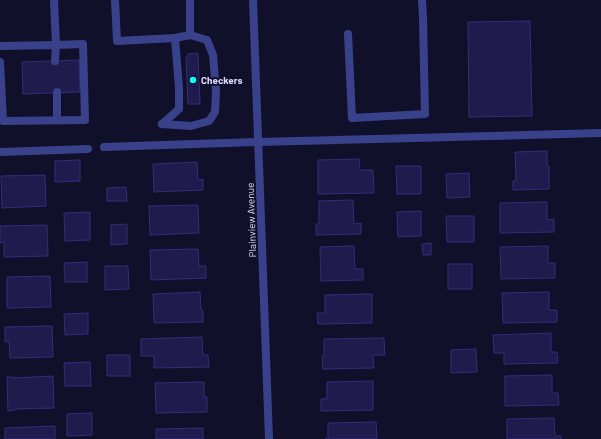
<svg xmlns="http://www.w3.org/2000/svg" width="601" height="439" font-family="Barlow,sans-serif">
	<style>
		.building { fill: #1f1c4d; stroke: #322d79 }
		.lines { fill: none; stroke-linecap: round; stroke-linejoin: round }
		.lane { stroke: #3a418b; stroke-width: 8 }
		.street { stroke: #3a418b; stroke-width: 8 }
		.poi-dot { fill: #06fff8; stroke: #11102b; stroke-width: 1.5 }
		.labels { text-anchor: middle; dominant-baseline: central; stroke-width: 4; stroke-linejoin: round; paint-order: stroke }
		.poi-label { font-size: 10px; font-weight: bold; fill: #dadbff; stroke: #11102b; text-anchor: start }
		.street-label { font-size: 10px; fill: #dadbff; stroke: #11102b }
	</style>
	<rect width="100%" height="100%" fill="#11102b"/>
	<g class="building">
		<path d="M530,21L532,116L469,117L468,22Z"/>
		<path d="M198,53L200,104H188L186,57H188V54Z"/>
		<path d="M79,60L80,92L23,94L22,62Z"/>
		<path d="M547,151V166H549V189L513,190V181H516L515,152Z"/>
		<path d="M359,159L360,170H373L374,193L318,194V160Z"/>
		<path d="M80,160V181L55,182V161Z"/>
		<path d="M197,162L198,180L203,179V190L154,192L153,164Z"/>
		<path d="M396,166H421V194H397Z"/>
		<path d="M469,173L470,197L447,198L446,174Z"/>
		<path d="M45,175L46,206L2,208L1,176Z"/>
		<path d="M126,187L127,201H107V188Z"/>
		<path d="M353,200L354,224L361,223V234L316,235V224H319V201Z"/>
		<path d="M547,202V220L554,219V232L500,233V203Z"/>
		<path d="M198,205L199,233L150,235L149,206Z"/>
		<path d="M421,211V236L398,237L397,212Z"/>
		<path d="M90,212V240L65,241L64,213Z"/>
		<path d="M446,216H474V242H447Z"/>
		<path d="M127,224V244L111,245V225Z"/>
		<path d="M47,225L48,256L4,257V242L0,243V226Z"/>
		<path d="M431,243V255H423L422,244Z"/>
		<path d="M354,246L355,269H363V280L321,281L320,247Z"/>
		<path d="M548,246V263H555V278L501,279L500,247Z"/>
		<path d="M198,249L199,266H206V278L151,280L150,250Z"/>
		<path d="M87,262V282H65L64,263Z"/>
		<rect x="448" y="264" width="24" height="25"/>
		<path d="M105,266H128L129,289L105,290Z"/>
		<path d="M50,276L51,307L7,308V277Z"/>
		<path d="M200,292L201,310H203V322L154,323L153,294Z"/>
		<path d="M549,292V310H557V322L503,323L502,293Z"/>
		<path d="M372,294V323L318,324L317,313H325V295Z"/>
		<path d="M88,313V334L65,335L64,314Z"/>
		<path d="M52,326L53,357L10,358L9,341L5,342V327Z"/>
		<path d="M551,333V352H557L558,363L504,364V353H494L493,335Z"/>
		<path d="M202,337L203,355H208L209,367L154,368V356H141V339Z"/>
		<path d="M384,338L385,355H373L374,368L323,369L322,356H324V339Z"/>
		<path d="M476,349L477,372L451,373V350Z"/>
		<rect x="107" y="355" width="23" height="21"/>
		<path d="M90,362L91,386H65L64,363Z"/>
		<path d="M552,375V393H558L559,405L505,406V376Z"/>
		<path d="M53,376L54,408L15,409V410L8,411L7,377H14V378Z"/>
		<path d="M373,381V410L321,411V399H327V382Z"/>
		<path d="M204,382V397H207V412L156,413L155,383Z"/>
		<path d="M92,413V435L67,436V414Z"/>
		<path d="M554,418L555,436H561V439H507V419Z"/>
		<path d="M376,422L377,439H325H328V423Z"/>
		<path d="M55,426V439H5V428Z"/>
		<path d="M203,428V439H156V429Z"/>
	</g>
	<g class="lines">
		<g class="lane">
			<path d="M115,0L117,41L175,38L190,35L207,40L213,55L216,92L215,112L209,121L191,126L162,124"/>
			<path d="M190,0V35"/>
			<path d="M348,34L352,118L425,114L423,19L422,0"/>
			<path d="M0,46L56,45L55,61"/>
			<path d="M0,62L3,121L85,120L83,44L56,45L54,0"/>
			<path d="M57,92V120"/>
			<path d="M162,124L179,109V88L175,38"/>
			<path d="M104,147L259,142L601,133"/>
			<path d="M0,152L88,149"/>
		</g>
		<path class="street" d="M253,0L269,439"/>
	</g>
	<circle class="poi-dot" cx="193" cy="80" r="4"/>
	<g class="labels">
		<g class="poi-label">
			<text x="201" y="80">Checkers</text>
		</g>
		<g class="street-label">
			<text transform="translate(251 220) rotate(-92)">Plainview Avenue</text>
		</g>
	</g>
</svg>
